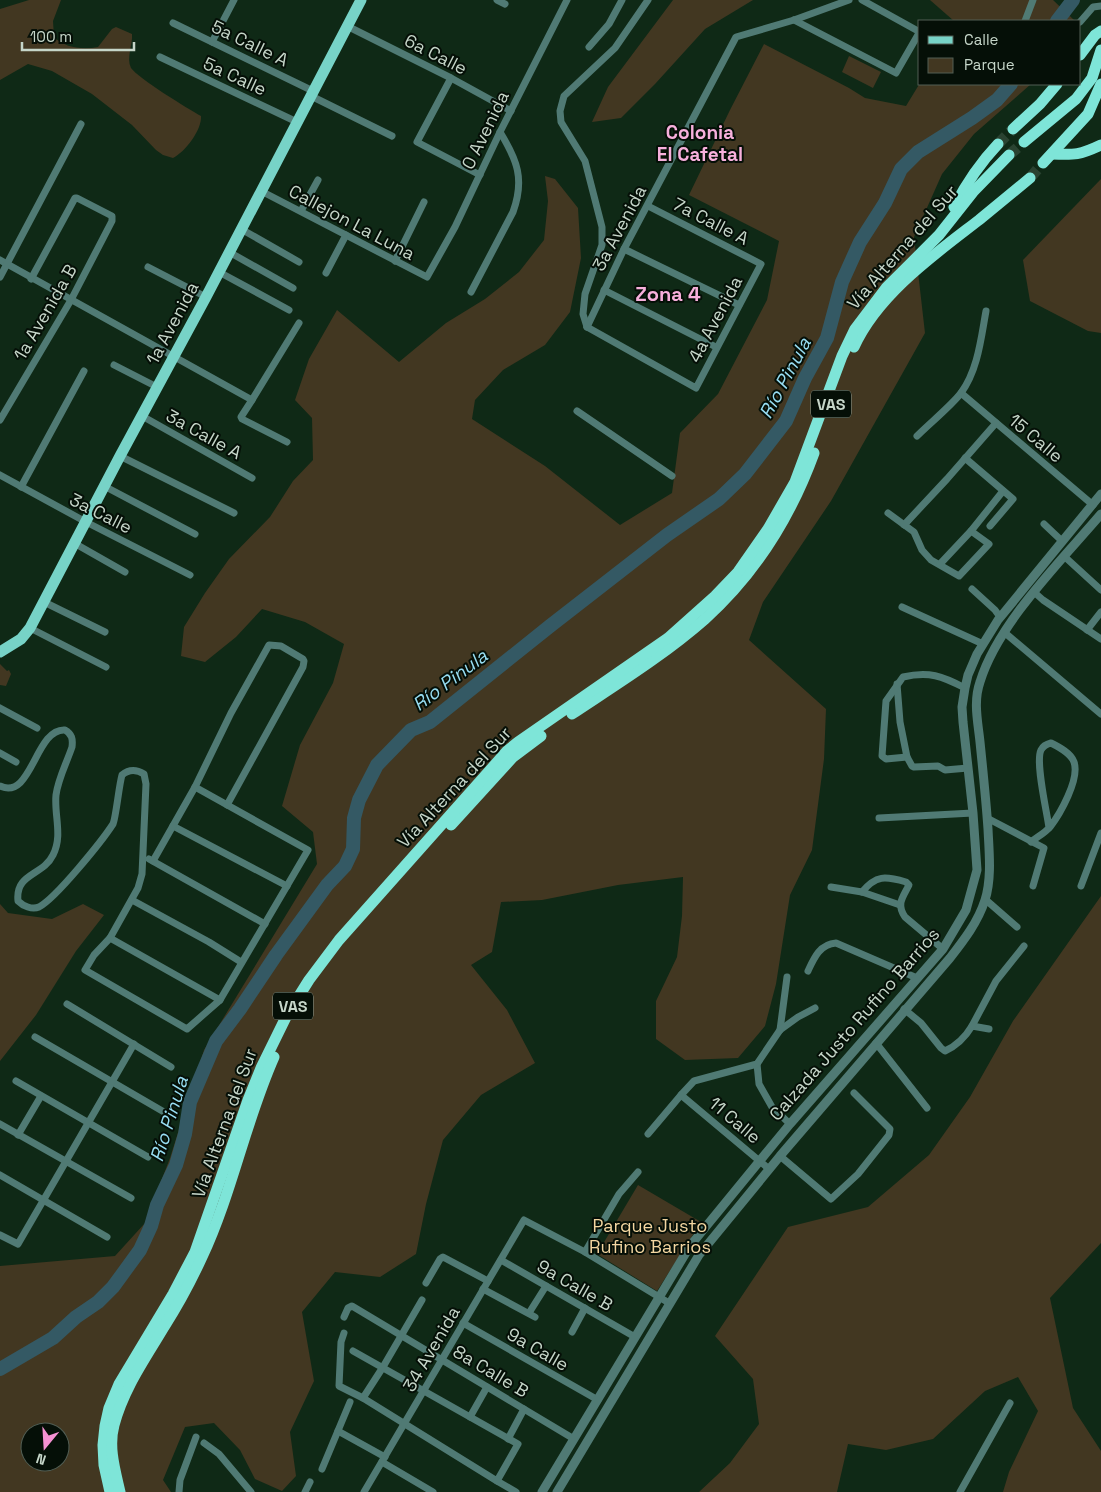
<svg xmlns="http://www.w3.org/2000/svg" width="1101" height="1492" font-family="'Space Grotesk',sans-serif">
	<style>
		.green { fill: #423721; fill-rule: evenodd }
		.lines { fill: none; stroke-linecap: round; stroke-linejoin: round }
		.river { stroke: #345964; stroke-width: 14 }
		.trunk-tunnel { stroke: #2a4331; stroke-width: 11; stroke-dasharray: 11 5.5; stroke-linecap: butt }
		.minor { stroke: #507a74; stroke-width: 7 }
		.tertiary { stroke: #507a74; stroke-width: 9 }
		.primary { stroke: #77d3c7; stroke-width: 11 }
		.trunk { stroke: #7ee5d8; stroke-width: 11 }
		.labels { text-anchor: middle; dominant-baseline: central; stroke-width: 4; stroke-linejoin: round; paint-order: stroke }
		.shield { fill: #050f07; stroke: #8c9a8f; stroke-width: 1 }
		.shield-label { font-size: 16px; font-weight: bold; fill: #c6d6c9 }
		.street-label { font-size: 18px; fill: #c6d6c9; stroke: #050f07 }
		.park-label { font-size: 18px; fill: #f3d6a1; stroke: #050f07 }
		.neighbourhood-label { font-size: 19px; font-weight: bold; fill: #f7b0dc; stroke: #050f07 }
		.water-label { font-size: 19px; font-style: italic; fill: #97ddf2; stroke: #050f07 }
		.quarter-label { font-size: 20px; font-weight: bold; fill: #f7b0dc; stroke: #050f07 }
	</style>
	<rect width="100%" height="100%" fill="#0f2916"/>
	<g class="green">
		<path d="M29,0H61L53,21L54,37C65,48 83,50 98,47L112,29L116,27L132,34C133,44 126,58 131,68C138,78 188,109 201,116C202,130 185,152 173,158L163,155L156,150L132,125L92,94L52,71L28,64L0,80V9Z"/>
		<path d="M673,0H753L705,29L655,84L621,118L592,122L608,87Z"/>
		<path d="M930,0H1053L1074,20V21H954Z"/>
		<path d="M764,44L849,88L865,98L906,106L920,83L1031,84L974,134L942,174L914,237L925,333L831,501L763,602L749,640L826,709L824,759L812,850L790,895L776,984L765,1026L738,1058L685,1060L656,1039V1001L677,957L682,916L683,877L618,885L542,900L501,902L492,952L471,965L507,1010L535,1063L481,1095L443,1140L426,1204L416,1254L380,1277L335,1272L302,1312L314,1381L290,1432L296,1476L282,1491L255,1479L240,1450L214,1423L185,1427L163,1480L171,1492H0V1266L115,1256L145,1223L170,1158L204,1050L317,864L313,832L282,806L300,745L333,683L344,644L305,622L262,609L236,637L205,662L181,656L184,627L205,593L229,559L270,517L293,481L313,460L312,418L295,400L309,359L337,310L399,362L446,323L485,299L519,272L544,240L548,201L545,176L555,179L578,208L581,258L570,312L545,345L503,370L475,400L472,419L545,466L620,525L672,493L680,433L718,394L767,300L779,241L689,195L730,110ZM30,1432H60V1462H30Z"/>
		<path d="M849,56L881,72L873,88L842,72Z"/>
		<path d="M1101,179V333L1088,331L1030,301L1023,260Z"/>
		<path d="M0,664L7,671L9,670L11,674L6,686L0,685Z"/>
		<path d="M1101,896V1243L1050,1298L1073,1408L1101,1451V1492H1003L1009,1472L1038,1411L1018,1377L985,1391L933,1439L886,1450L848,1444L837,1492H699L730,1463L759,1424L753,1379L715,1336L788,1227L868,1207L929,1155L970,1097L1013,1021Z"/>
		<path d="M0,904L8,913L52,919L83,904L104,915L76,951L36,1015L0,1061Z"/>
		<path d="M638,1185L701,1222L657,1291L597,1254Z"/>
	</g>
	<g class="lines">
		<g class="river">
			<path d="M1057,21L1073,0"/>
			<path d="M0,1369L53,1338L76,1317L98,1302L113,1287L140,1250L151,1226L157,1205L176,1165L185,1134L190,1102L216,1041L240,1009L276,955L327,885L345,866L353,849L354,818L359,800L377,765L411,730L430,722L550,626L667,535L719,499L745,474L786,421L805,378L827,338L842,282L860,242L885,203L901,169L918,152L972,118L997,100L1011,84"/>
		</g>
		<g class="trunk-tunnel">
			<path d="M998,144L1013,129"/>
			<path d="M1009,155L1024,142"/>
			<path d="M1030,178L1043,163"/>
		</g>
		<g class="minor">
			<path d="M497,0L505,4"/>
			<path d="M794,20L896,73L919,33L918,31L862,0"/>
			<path d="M1025,21L1033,0"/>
			<path d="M1080,22L1093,7L1101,6"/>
			<path d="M173,23L313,91"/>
			<path d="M347,26L451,78L511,111"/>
			<path d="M212,42L234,0"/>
			<path d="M589,47L609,24L622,0"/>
			<path d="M160,57L297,122"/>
			<path d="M451,78L417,142L480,175"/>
			<path d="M311,96L392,136"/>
			<path d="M261,191L427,277L455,227L500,132L567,0"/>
			<path d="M301,211L318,180"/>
			<path d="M241,229L299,262"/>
			<path d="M624,249L739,305"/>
			<path d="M229,252L293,288"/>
			<path d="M0,260L252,400L241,417L242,419L287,442"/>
			<path d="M395,261L424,202"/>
			<path d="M148,267L206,297"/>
			<path d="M219,272L289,310"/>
			<path d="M326,273L346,235"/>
			<path d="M0,277L81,124"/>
			<path d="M604,290L716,347"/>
			<path d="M471,292L513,212C525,179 517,160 500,132"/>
			<path d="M587,327L624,249L736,37L794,20L849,0"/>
			<path d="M587,327L696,388L761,264L648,206"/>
			<path d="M587,327L583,314L585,294L602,245V227L585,161L561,122L560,111L564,96L615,48L648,0"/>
			<path d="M114,365L157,387"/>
			<path d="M961,393L1093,505"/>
			<path d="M252,400L299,323"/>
			<path d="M577,411L672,476"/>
			<path d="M142,416L252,478"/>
			<path d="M0,420L71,300L112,221V216L77,198H75L31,279"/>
			<path d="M917,436C930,423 951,406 961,393C978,370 981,338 986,311"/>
			<path d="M120,456L234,513"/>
			<path d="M965,458L1013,499L990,526"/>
			<path d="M0,475L86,522L190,575"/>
			<path d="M104,486L195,534"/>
			<path d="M21,487L84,371"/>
			<path d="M888,513L914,532L922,550L931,560L959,576L989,544L971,531"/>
			<path d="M1044,524L1062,541"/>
			<path d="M904,525L947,479L996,423"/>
			<path d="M74,543L125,572"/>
			<path d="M1065,557L1101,590"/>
			<path d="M940,564L971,531L1003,491"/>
			<path d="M972,589L995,610L1000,617"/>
			<path d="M1034,592L1043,600L1101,639"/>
			<path d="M44,602L105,632"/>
			<path d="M902,607L983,644"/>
			<path d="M30,628L106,667"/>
			<path d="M1087,630L1101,612"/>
			<path d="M1004,632L1101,714"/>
			<path d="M897,684L900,722L907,757"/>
			<path d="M965,688C942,676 929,671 903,677L886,701L882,756L886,759L907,757L912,766L914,767L938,766L945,770L968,768"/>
			<path d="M0,708L37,728"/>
			<path d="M0,753L16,762"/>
			<path d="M0,786C32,801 35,728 65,730C72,734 73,739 72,747C67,762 58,779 56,795C54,815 63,836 53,855C43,876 15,873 18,901C23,906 32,910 39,907C56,898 102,841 113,824C116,817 119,785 122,775C129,769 136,769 144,774L146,784L142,874L138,888L110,938L94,955L85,970L187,1029L220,1000L308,850L195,787"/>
			<path d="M879,818L973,813"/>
			<path d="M987,818L1044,848L1033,886"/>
			<path d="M173,826L287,886"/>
			<path d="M1031,842C1037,837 1045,833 1050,827C1060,814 1080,779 1074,762C1071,753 1059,747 1051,743C1047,744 1043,746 1041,750C1035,762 1047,812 1049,828"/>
			<path d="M149,859L265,924"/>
			<path d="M153,861L195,787L231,713L269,645L281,646L303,659L304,661L303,667L227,805"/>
			<path d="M1081,886L1101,833"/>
			<path d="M831,887L862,892L900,905"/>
			<path d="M862,892C876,875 885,876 906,882L909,885C903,897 896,904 905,917L943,949"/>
			<path d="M132,900L209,942L241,962"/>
			<path d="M986,900L1017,927"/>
			<path d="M110,938L220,1000"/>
			<path d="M808,971C814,958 820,944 836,943L917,978"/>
			<path d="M67,1004L171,1067"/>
			<path d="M904,1009L921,1023L941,1048L945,1051C956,1046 966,1036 972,1026L989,1029"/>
			<path d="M972,1026L996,981L1024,946"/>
			<path d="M780,1030L787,977"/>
			<path d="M35,1037L164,1112"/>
			<path d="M876,1043L927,1108"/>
			<path d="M757,1064L759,1084L772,1107L790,1124"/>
			<path d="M16,1081L148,1157"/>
			<path d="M681,1095L769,1169"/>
			<path d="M0,1124L131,1198"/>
			<path d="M648,1134L681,1095L694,1081L757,1064L780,1030L798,1017L815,1008"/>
			<path d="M18,1135L41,1096"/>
			<path d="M780,1156L831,1199L858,1174L889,1135L890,1129L854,1093"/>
			<path d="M0,1175L107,1237"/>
			<path d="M0,1235L18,1244L134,1044"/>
			<path d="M585,1252L619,1194L638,1172"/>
			<path d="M501,1260L635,1337"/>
			<path d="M426,1283L440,1259L443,1257L488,1281"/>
			<path d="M483,1289L535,1317"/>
			<path d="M529,1313L546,1286"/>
			<path d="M344,1317L348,1308L352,1306L574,1439"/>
			<path d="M463,1323L598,1400"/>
			<path d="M572,1332L585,1308"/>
			<path d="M344,1333L341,1342L339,1386L363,1398L383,1367L422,1300"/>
			<path d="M353,1351L518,1444L497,1481L363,1398"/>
			<path d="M470,1417L487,1387"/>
			<path d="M338,1431L385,1457"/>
			<path d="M508,1439L524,1409"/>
			<path d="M204,1443L219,1454L251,1492"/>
			<path d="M382,1462L433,1492"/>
			<path d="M322,1469L350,1402"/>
			<path d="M497,1481L516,1492"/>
			<path d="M179,1492L180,1480L196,1437"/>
			<path d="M305,1492L310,1482"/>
			<path d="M364,1492L524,1220L585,1252L669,1303"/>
			<path d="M960,1492L1010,1403"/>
		</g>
		<g class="tertiary">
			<path d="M542,1492L690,1246L790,1124L943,949L966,910L977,870L973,813L963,722L962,707L965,688L968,675L977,654L998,620L1101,494"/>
			<path d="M557,1492L699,1255L780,1156L950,958C964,940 978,922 985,900C992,878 989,851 988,829C986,800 983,771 980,742C978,722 973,702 980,682C998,623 1061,561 1101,514"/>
		</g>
		<path class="primary" d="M0,652L21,639L30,628L120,456L206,297L361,0"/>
		<g class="trunk">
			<path d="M1080,55L1095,35L1101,31"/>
			<path d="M1013,129L1040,104L1057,84"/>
			<path d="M1024,142L1076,99L1092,78L1101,50"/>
			<path d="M1052,154C1075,155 1080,155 1101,145"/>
			<path d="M1043,163L1088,114L1101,84"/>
			<path d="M954,207C966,184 980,163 998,144"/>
			<path d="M854,347C878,294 935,254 979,220C996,206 1013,192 1030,178"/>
			<path d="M572,714C617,684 664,655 705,619C755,574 791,516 814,453"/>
			<path d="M451,825L513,757L541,736"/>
			<path d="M110,1492L104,1465L103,1445L105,1426L109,1408L119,1384L173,1294L195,1252L248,1100L261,1068L287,1015L309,980L339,940L507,751L518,742L668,638L715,596L738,572L768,529L795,482L842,356L855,329L886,288L939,235L973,192L1009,155"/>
			<path d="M120,1492C115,1470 108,1447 114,1425C124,1388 145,1359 164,1327C178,1305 191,1281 202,1257C232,1193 245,1122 274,1057"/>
		</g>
	</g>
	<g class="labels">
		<g class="shield">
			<rect x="811" y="390.5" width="40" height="27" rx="4"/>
			<rect x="273" y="992.5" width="40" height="27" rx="4"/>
		</g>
		<g class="shield-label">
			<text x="831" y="404">VAS</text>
			<text x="293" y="1006">VAS</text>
		</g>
		<g class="street-label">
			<text transform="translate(250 43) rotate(26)">5a Calle A</text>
			<text transform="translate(436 54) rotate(27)">6a Calle</text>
			<text transform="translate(235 76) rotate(25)">5a Calle</text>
			<text transform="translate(485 130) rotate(-64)">0 Avenida</text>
			<text transform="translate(711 221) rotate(27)">7a Calle A</text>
			<text transform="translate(352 222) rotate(28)">Callejon La Luna</text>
			<text transform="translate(619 228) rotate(-62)">3a Avenida</text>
			<text transform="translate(902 247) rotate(-49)">Vía Alterna del Sur</text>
			<text transform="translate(45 312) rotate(-60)">1a Avenida B</text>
			<text transform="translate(715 319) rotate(-62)">4a Avenida</text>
			<text transform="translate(172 323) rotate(-62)">1a Avenida</text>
			<text transform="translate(204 434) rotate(29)">3a Calle A</text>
			<text transform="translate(1036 438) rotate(40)">15 Calle</text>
			<text transform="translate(101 513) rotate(27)">3a Calle</text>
			<text transform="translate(454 787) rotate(-47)">Vía Alterna del Sur</text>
			<text transform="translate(854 1024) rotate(-49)">Calzada Justo Rufino Barrios</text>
			<text transform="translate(735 1120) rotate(40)">11 Calle</text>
			<text transform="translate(224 1123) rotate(-70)">Vía Alterna del Sur</text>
			<text transform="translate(575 1285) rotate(30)">9a Calle B</text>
			<text transform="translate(431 1349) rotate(-60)">34 Avenida</text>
			<text transform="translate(538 1349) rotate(30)">9a Calle</text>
			<text transform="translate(491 1371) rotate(31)">8a Calle B</text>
		</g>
		<g class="park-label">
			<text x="650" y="1225">Parque Justo<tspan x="650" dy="21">Rufino Barrios</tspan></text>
		</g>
		<g class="neighbourhood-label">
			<text x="700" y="132">Colonia<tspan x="700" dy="22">El Cafetal</tspan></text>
		</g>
		<g class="water-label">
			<text transform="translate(785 378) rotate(-62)">Río Pinula</text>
			<text transform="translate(450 680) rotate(-37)">Río Pinula</text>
			<text transform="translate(169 1119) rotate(-73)">Río Pinula</text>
		</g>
		<g class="quarter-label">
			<text x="668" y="294">Zona 4</text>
		</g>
	</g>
	<rect x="918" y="20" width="162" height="65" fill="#050f07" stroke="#525f55"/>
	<rect x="928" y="36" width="25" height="8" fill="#77d3c7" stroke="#525f55"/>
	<text x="964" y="45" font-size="15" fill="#c6d6c9">Calle</text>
	<rect x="928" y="58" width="25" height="15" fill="#423721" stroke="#525f55"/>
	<text x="964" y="70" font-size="15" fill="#c6d6c9">Parque</text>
	<g transform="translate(45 1447) rotate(198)"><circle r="24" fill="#050f07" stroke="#525f55"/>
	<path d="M0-4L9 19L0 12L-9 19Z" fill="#f591d2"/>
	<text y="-8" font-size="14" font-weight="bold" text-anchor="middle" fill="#c6d6c9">N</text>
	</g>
	<path d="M22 42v8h112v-8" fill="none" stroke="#c6d6c9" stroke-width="2.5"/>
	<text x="30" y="42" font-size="15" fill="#c6d6c9" stroke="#050f07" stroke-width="4" paint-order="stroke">100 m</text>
</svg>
